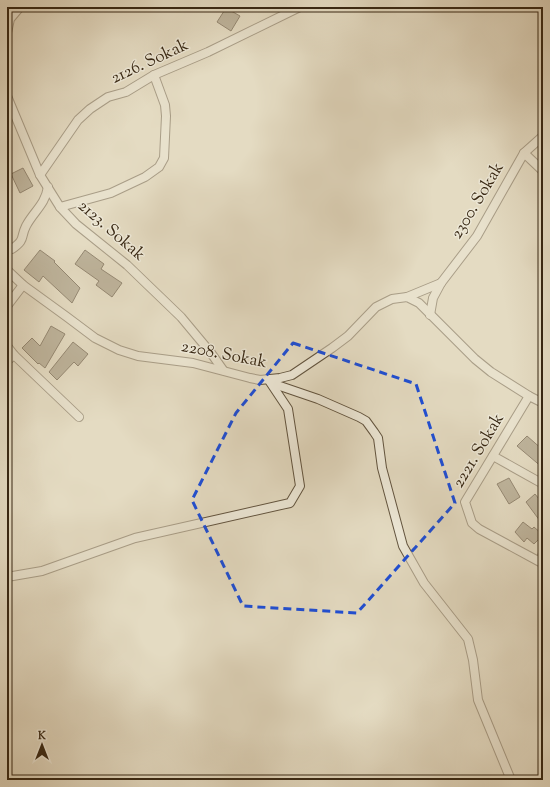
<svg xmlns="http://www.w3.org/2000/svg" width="550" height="787" font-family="'Sorts Mill Goudy',serif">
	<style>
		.building { fill: #91856e; stroke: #372713 }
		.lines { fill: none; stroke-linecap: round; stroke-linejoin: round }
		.minor-casing { stroke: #62543f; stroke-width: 10 }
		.minor { stroke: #ede8d7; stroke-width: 8 }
		.marked { fill: none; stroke: #1d4ed8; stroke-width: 3; stroke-dasharray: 8 5; stroke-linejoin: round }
		.labels { text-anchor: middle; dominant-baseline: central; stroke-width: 3; stroke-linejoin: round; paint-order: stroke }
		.street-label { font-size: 17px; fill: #372713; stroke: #ede8d7 }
	</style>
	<rect width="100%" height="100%" fill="#e4dbc2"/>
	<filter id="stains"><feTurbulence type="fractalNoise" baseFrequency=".005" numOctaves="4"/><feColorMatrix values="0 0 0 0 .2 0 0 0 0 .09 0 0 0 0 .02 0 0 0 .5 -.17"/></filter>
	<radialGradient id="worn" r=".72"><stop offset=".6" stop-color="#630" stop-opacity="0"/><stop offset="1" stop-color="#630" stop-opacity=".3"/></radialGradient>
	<g class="building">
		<path d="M226,8L240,16L231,31L217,22Z"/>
		<path d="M23,168L33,186L20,193L11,174Z"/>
		<path d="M40,250L55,261L54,262L80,288L72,303L43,276L39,282L24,270Z"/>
		<path d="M85,250L104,264L101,269L122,283L112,297L96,285L99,281L75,264Z"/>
		<path d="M51,326L65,334L45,368L39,363L38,364L22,348L32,338L40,346Z"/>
		<path d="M73,342L88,354L78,366L74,362L57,380L49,372Z"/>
		<path d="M527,436L543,450V468L517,446Z"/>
		<path d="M509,478L520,497L509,504L497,484Z"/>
		<path d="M535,494L543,504V525L526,502Z"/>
		<path d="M523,522L532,529L534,527L543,535L534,544L527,538L524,542L515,532Z"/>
	</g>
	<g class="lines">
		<g class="minor-casing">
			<g id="minor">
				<path d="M7,33L10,19L20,7"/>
				<path d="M7,96L40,175L60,207L76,224L127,265L181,317L211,353L223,370"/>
				<path d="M524,153L543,171"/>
				<path d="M40,175L78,120L90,109L108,97L126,92L154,75L208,52L300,7"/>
				<path d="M60,207L111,193L145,177L159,167L164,158L166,116L165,105L154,75"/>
				<path d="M7,247L12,249C26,239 20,238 26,226C34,211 45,205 48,187"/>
				<path d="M7,270L23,285L67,317L95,338L119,350L138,356L193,363L250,378L260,380L280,378L292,375L332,348L348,336L376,307L392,299L407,297L419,303L475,359L491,372L529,396L543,403"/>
				<path d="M407,297L441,283"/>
				<path d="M7,306L23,285"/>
				<path d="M430,315L433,298L441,283L477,236L524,153L543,136"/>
				<path d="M7,346L14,355L7,361"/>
				<path d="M14,355L79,417"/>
				<path d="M269,380L277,385L318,399L359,417L366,421L374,432L378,438L382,468L403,546L424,583L468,639L473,660L478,700L511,780"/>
				<path d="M529,396L465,502L472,523L479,529L540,562L543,553"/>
				<path d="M493,456L543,484"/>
				<path d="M7,577L42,571L135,538L290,503L300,486L288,409L270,382"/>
			</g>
		</g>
		<use href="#minor" class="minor"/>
	</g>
	<path d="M0 0H550V787H0ZM293,343L416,384L455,503L357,613L243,606L192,500L236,413Z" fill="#e4dbc2" fill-opacity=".55" fill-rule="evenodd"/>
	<path class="marked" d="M293,343L416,384L455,503L357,613L243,606L192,500L236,413Z"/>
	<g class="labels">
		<g class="street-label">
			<text transform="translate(150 62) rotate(-25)">2126. Sokak</text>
			<text transform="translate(478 201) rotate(-59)">2300. Sokak</text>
			<text transform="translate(111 231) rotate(41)">2123. Sokak</text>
			<text transform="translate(224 355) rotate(11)">2208. Sokak</text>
			<text transform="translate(479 451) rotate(-59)">2221. Sokak</text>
		</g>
	</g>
	<rect width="550" height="787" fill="none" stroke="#e4dbc2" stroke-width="24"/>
	<rect x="8" y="8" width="534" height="771" fill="none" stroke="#372713" stroke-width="2"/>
	<rect x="12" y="12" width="526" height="763" fill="none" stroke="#372713"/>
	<g transform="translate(42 745)" stroke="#ede8d7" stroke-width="3" paint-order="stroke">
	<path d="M0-3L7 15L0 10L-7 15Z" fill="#372713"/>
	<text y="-6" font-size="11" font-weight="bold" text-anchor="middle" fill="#372713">K</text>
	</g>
	<rect width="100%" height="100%" filter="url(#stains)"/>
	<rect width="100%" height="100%" fill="url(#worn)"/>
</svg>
